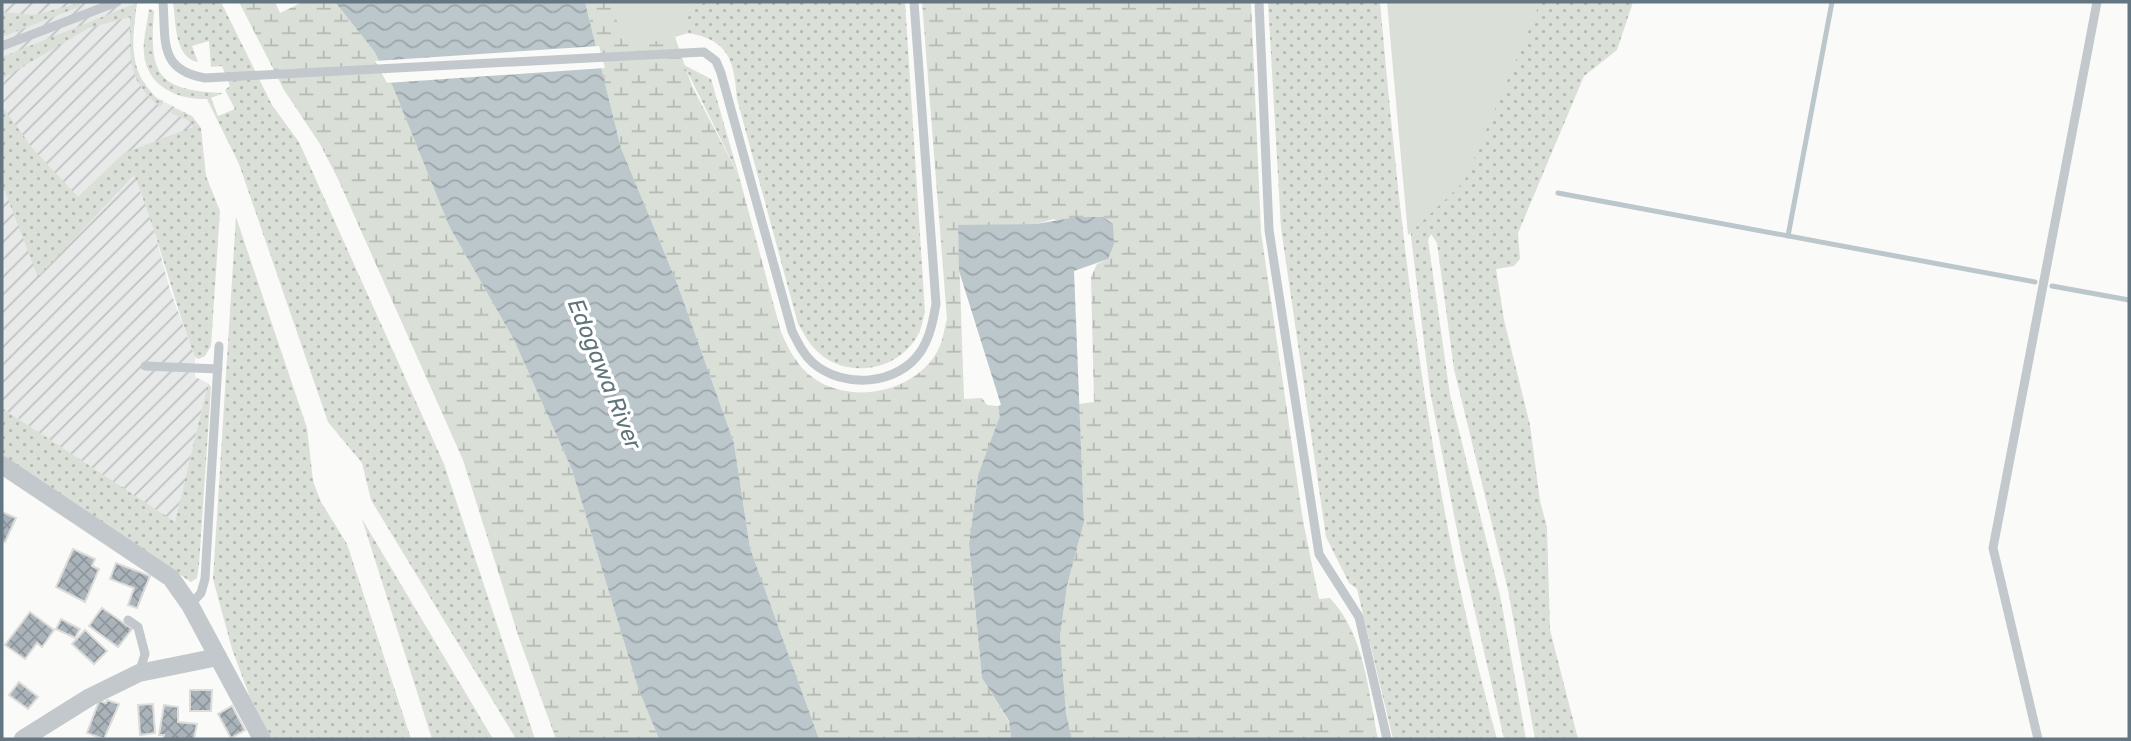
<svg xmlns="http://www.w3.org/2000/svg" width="2131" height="741" font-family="Rubik,sans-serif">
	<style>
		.industrial { fill: url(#industrial-furrows) }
		.grass { fill: url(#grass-dots) }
		.wetland { fill: url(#wetland-marsh) }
		.park { fill: #dadfd7 }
		.water { fill: url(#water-waves) }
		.pier { fill: #fafaf8 }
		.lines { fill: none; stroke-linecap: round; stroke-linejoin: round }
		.stream { stroke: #bbc7cb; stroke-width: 5 }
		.building { fill: url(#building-cross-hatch); stroke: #dcdcda; stroke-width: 2 }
		.lane { stroke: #c3c8cc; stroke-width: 9 }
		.street { stroke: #c3c8cc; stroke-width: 18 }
		.labels { text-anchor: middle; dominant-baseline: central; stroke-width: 7; stroke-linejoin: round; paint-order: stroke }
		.water-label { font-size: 23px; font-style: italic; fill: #60757c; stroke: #fff }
	</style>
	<defs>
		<pattern id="industrial-furrows" width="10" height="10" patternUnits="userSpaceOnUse" patternTransform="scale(1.75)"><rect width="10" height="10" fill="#e8e9e9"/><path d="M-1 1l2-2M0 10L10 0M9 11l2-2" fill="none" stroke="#c0c1c2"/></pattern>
		<pattern id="grass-dots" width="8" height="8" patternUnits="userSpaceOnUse" patternTransform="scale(1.75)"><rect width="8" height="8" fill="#dadfd7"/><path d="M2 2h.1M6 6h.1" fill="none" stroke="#b4b9b4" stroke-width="1.8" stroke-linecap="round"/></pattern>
		<pattern id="wetland-marsh" width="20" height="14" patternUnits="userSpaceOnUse" patternTransform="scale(1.75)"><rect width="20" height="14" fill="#dadfd7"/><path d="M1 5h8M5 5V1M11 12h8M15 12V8" fill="none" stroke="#b4b9b4"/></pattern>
		<pattern id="water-waves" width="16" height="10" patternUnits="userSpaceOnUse" patternTransform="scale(1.75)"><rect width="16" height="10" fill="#bbc7cb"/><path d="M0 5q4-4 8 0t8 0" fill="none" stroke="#9ca6aa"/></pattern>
		<pattern id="building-cross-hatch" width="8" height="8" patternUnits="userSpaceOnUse" patternTransform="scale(1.75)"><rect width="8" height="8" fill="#aab3b9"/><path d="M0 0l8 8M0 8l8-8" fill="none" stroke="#8e969c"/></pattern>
	</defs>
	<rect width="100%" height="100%" fill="#fafaf8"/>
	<path class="industrial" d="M2,2H137L132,45L137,73L155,97L192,116L193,127L134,175L151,220L170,290L195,357V377L208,383L175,523L2,408Z"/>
	<g class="grass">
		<path d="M173,2H221L272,105L299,142L444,464L535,739H516L371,500L362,463L328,422L239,164L207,99C172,100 140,82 144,41C145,30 148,20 149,9L154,11C149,75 157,90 223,93L211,98L218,116L235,109L225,90L230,86L222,66L211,67L209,41L192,46L198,62C174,58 176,21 173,2Z"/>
		<path d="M712,2H905L925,312C923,318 922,327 919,333C899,373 842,381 813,347C807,341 803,331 798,324L737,99C734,62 730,40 688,33L683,5Z"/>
		<path d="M1268,2H1380C1402,251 1430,497 1497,739H1393L1357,589L1349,583L1326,537L1281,228Z"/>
		<path d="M1517,2H1633L1617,50L1584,76L1518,233L1520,259L1514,266L1496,269L1504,320L1530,425L1540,501L1547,527L1550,630L1578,739H1535L1508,590L1454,369L1437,243L1431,234L1428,240L1450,395L1500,595L1526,739H1504L1461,551L1430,391L1401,155L1431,168Z"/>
		<path d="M79,3L81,6L2,37L3,12L34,15Z"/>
		<path d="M137,3C131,42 128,77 163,103L160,107C125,79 131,57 130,17L89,28L2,79V57Z"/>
		<path d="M684,65L711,79L739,176Z"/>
		<path d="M2,106L33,149L78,197L124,153L193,127L189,121L171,113L173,108L192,116L201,128L206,176L220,211L211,346L205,356L198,359L195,357C172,297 158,234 134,175L38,277L2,184Z"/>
		<path d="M236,217L307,428L313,481L321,502L347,544L411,739H272L251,700L232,649L213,579Z"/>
		<path d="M208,383L211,387L199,565L197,578L191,582L2,457V408L175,522Z"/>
		<path d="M362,519L493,739H432Z"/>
	</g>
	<g class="wetland">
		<path d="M239,2H275L280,13L303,2H335L374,51L393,87L449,226L514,340L572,470L638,688L659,739H556L519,638L463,460L338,179L320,144L284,90Z"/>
		<path d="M585,2H682L688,33L675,37L692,86L739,176L781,332C789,350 798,368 815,379C853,405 916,392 938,350C943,341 944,329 947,319L922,2H1251L1261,232L1303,521L1319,599L1330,598C1365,635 1368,691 1378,739H1072L1066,713L1060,637L1067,586L1084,522L1079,404L1094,402L1091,277L1097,264L1108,259L1054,219L1036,224L958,226L964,399L982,398L987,405L998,406L1001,415L978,475L969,544L982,678L1009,722L1011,739H819L750,548L734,443L677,283L621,148Z"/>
	</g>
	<g class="park">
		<path d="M612,2H712V3L684,5L688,33L675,36L676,42L622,40Z"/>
		<path d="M1387,2H1536L1537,11L1464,182L1408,235Z"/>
	</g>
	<g class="water">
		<path d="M335,2H585L621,148L677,283L734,443L750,548L819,739H659L638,688L572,470L514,340L449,226L393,87L374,51Z"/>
		<path d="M1077,217H1103L1113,224L1114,244L1108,259L1074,271L1084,522L1067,586L1060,637L1066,713L1072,739H1011L1009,721L982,678L969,544L978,475L1000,416L998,406L1001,405L959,271L958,225L1036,224Z"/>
	</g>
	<path class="pier" d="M599,46L605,68L387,83L375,61Z"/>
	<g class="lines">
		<g class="stream">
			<path d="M1558,193L2035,282"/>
			<path d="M1788,236L1832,2"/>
			<path d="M2052,286L2129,300"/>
		</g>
	</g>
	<g class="building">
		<path d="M2,512L16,518L5,542L2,541Z"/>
		<path d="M73,549L95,559L92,566L99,569L85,602L56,587Z"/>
		<path d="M116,563L150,576L137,608L128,605L134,588L110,579Z"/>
		<path d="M102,608L132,629L118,647L89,626Z"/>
		<path d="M30,612L54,630L42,647L37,643L25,659L5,645Z"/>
		<path d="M61,619L80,629L75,638L56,629Z"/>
		<path d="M85,630L107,651L94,664L72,644Z"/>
		<path d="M19,682L38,697L28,709L9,695Z"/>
		<path d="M190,690H212L211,711H190Z"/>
		<path d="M107,700L119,704L104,739L87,733L99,701L106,703Z"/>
		<path d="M153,704L155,733L140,735L138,705Z"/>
		<path d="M164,705L178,707V722L197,724L194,739H163L164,735H159Z"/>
		<path d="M232,706L245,730L231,738L218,714Z"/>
	</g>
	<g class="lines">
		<g class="lane">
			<path d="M163,2C166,40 158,70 205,78L704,52L716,61L721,73L792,331C798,343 803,354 813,363C843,389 898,386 921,351C930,337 933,321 936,304L914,2"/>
			<path d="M1259,2L1269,230L1319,554L1359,617L1387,739"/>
			<path d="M2,46L117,2"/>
			<path d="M145,366L218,369"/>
			<path d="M190,605L201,593L205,579L219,346"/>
			<path d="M128,620L138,627L145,654L139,673"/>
			<path d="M2038,739L1993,548L2097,2"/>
		</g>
		<g class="street">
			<path d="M2,465L171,578L190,605L262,739"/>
			<path d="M23,739L90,697L139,673L218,657"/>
		</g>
	</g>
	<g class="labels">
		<g class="water-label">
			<text transform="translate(605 374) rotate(68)">Edogawa River</text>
		</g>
	</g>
	<rect width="2131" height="741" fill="none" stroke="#657683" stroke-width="7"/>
</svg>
